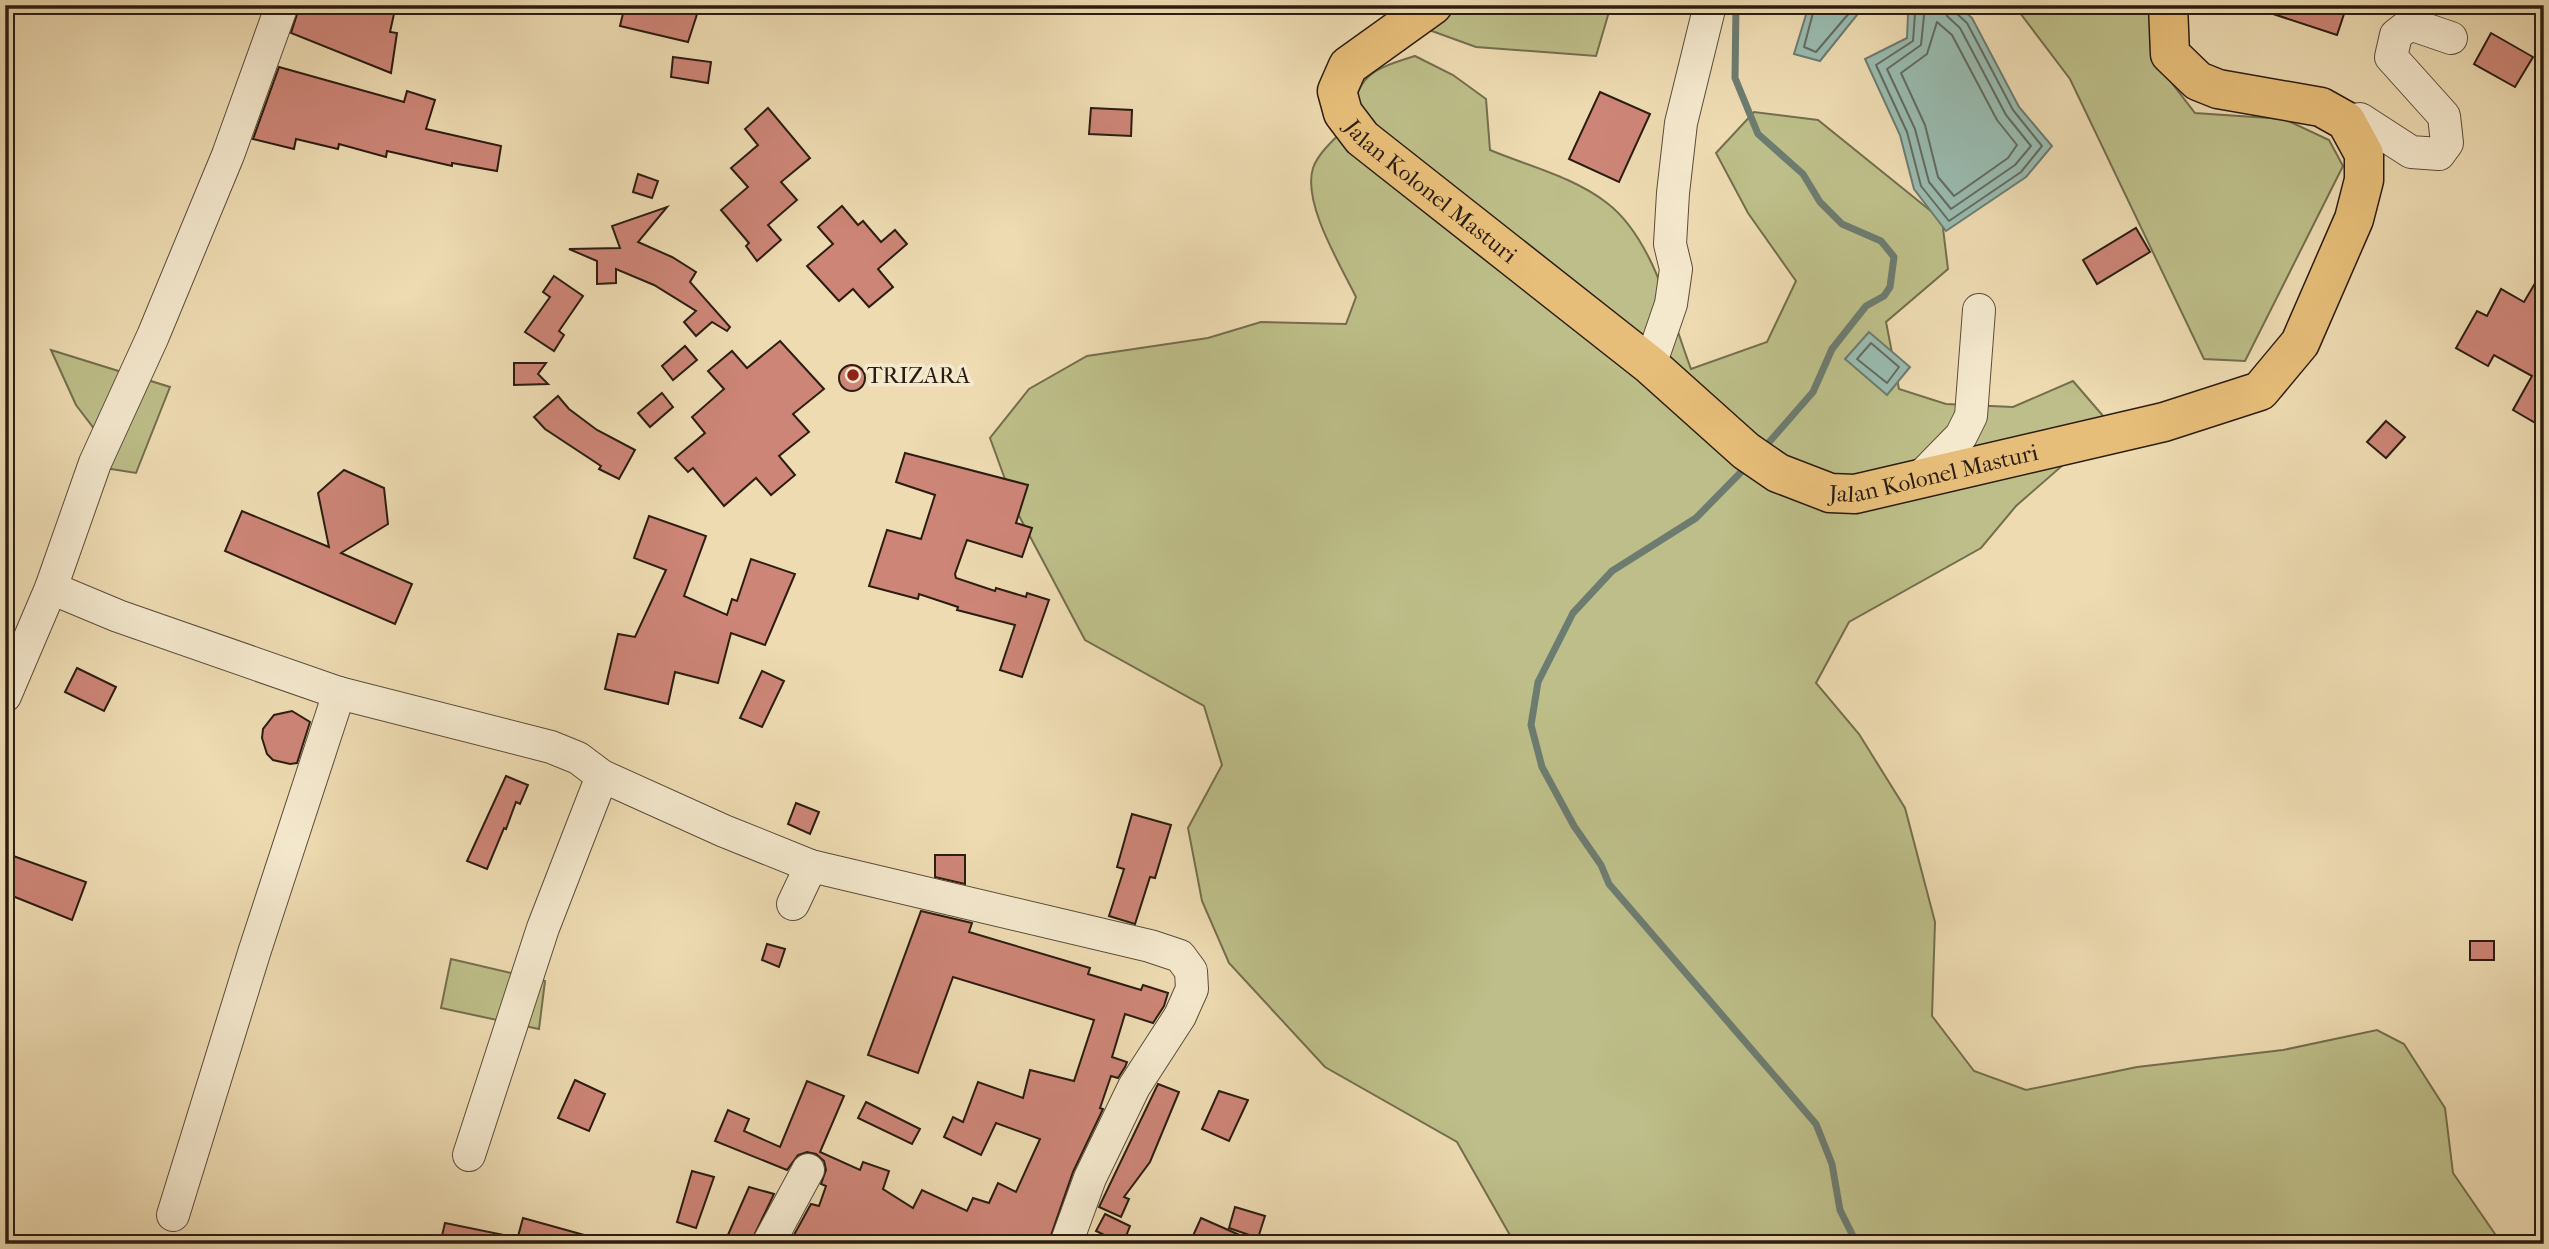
<svg xmlns="http://www.w3.org/2000/svg" width="2549" height="1249" font-family="'IM FELL French Canon',serif">
	<style>
		.green { fill: #bdbe89; stroke: #746e4d; stroke-width: 2 }
		.water { fill: #99bbb0; stroke: #6d7c70; stroke-width: 2 }
		.lines { fill: none; stroke-linecap: round; stroke-linejoin: round }
		.shore { stroke: #626c60; stroke-width: 2 }
		.stream { stroke: #6d7c70; stroke-width: 7 }
		.building { fill: #cd8577; stroke: #2b1d11; stroke-width: 2 }
		.minor-casing { stroke: #5c4c39; stroke-width: 34 }
		.major-casing { stroke: #2b1d11; stroke-width: 41 }
		.minor { stroke: #f4e8cd; stroke-width: 32 }
		.major { stroke: #e7be79; stroke-width: 38 }
		.poi-dot { fill: #8f2418; stroke: #f4e8cd; stroke-width: 2.5 }
		.labels { text-anchor: middle; dominant-baseline: central; stroke-width: 7; stroke-linejoin: round; paint-order: stroke }
		.street-label { font-size: 23px; fill: #2b1d11; stroke: #f4e8cd }
		.poi-label { font-size: 23px; fill: #2b1d11; stroke: #f4e8cd; text-anchor: start }
	</style>
	<rect width="100%" height="100%" fill="#eedbb2"/>
	<filter id="stains"><feTurbulence type="fractalNoise" baseFrequency=".00286" numOctaves="4"/><feColorMatrix values="0 0 0 0 .2 0 0 0 0 .09 0 0 0 0 .02 0 0 0 .5 -.17"/></filter>
	<radialGradient id="worn" r=".72"><stop offset=".6" stop-color="#630" stop-opacity="0"/><stop offset="1" stop-color="#630" stop-opacity=".3"/></radialGradient>
	<g class="green">
		<path d="M1399,5H1611L1596,56L1476,47L1396,18Z"/>
		<path d="M2014,5H2151V56L2195,113L2284,119L2329,140L2343,166L2245,361L2204,359L2070,79Z"/>
		<path d="M1415,56L1453,75L1486,99L1490,150C1528,166 1574,177 1607,203C1653,238 1671,316 1691,369L1767,342L1796,281L1748,213L1716,153L1754,112L1818,120L1942,220L1948,269L1886,322L1899,389L1946,404L2013,407L2073,381L2110,424L2016,506L1981,548L1849,622L1816,683L1859,734L1905,808L1935,922L1932,1016L1974,1071L2026,1090L2137,1067L2283,1050L2377,1030L2404,1044L2445,1108L2453,1173L2495,1234V1244H1515L1457,1142L1325,1067L1229,963L1202,901L1188,828L1222,765L1204,706L1085,640L1017,512L990,438L1029,389L1087,356L1208,338L1261,322L1346,324L1356,297C1341,266 1302,203 1313,168C1319,151 1339,135 1352,122C1355,74 1374,69 1415,56Z"/>
		<path d="M51,350L170,387L136,473L105,468L95,430L76,405Z"/>
		<path d="M451,959L545,981L539,1029L441,1008Z"/>
	</g>
	<g class="water">
		<path d="M1809,5H1865L1820,61L1794,54Z"/>
		<path d="M1890,5H1958L1972,18L2019,107L2052,146L2026,177L1946,231L1914,189L1900,135L1865,59L1907,38L1908,15Z"/>
		<path d="M1869,332L1910,367L1887,395L1845,359Z"/>
	</g>
	<g class="lines">
		<g class="shore">
			<path d="M1815,5L1804,47L1816,52L1856,5"/>
			<path d="M1905,5L1915,14L1913,41L1876,65L1907,132L1921,186L1949,221L2021,172L2042,146L2013,110L1967,23L1955,12L1954,5"/>
			<path d="M1920,5L1924,16L1921,45L1887,69L1915,129L1929,182L1951,209L2015,165L2031,146L2006,115L1960,28L1947,16L1945,5"/>
			<path d="M1937,22L1952,35L1997,120L2017,145L2008,158L1954,196L1938,177L1925,125L1901,73L1927,54Z"/>
			<path d="M1871,343L1899,367L1887,383L1857,359Z"/>
		</g>
		<g class="stream">
			<path d="M1736,5L1735,78L1758,134L1803,174L1820,202L1842,224L1881,241L1894,257L1890,287L1884,296L1866,306L1832,349L1813,392L1764,448"/>
			<path d="M1746,467L1696,518L1612,571L1573,613L1538,682L1531,725L1542,767L1574,826L1601,865L1609,884L1816,1124L1832,1164L1840,1210L1857,1244"/>
		</g>
	</g>
	<g class="building">
		<path d="M300,5H396L390,32L397,33L391,73L291,33Z"/>
		<path d="M625,5L670,9L671,5H700L688,42L620,26Z"/>
		<path d="M2259,5H2347L2337,35L2258,9Z"/>
		<path d="M2491,33L2533,57L2515,87L2474,64Z"/>
		<path d="M673,57L711,62L708,83L671,77Z"/>
		<path d="M279,67L404,102L407,91L435,100L426,129L501,146L497,171L452,163V166L387,151L386,157L339,144L338,149L296,139L294,149L253,139Z"/>
		<path d="M1600,92L1650,114L1619,182L1569,159Z"/>
		<path d="M768,108L810,158L781,182L797,200L768,225L781,240L757,261L746,246L749,243L721,210L748,187L731,168L758,145L745,129Z"/>
		<path d="M1091,108L1132,110L1131,136L1089,134Z"/>
		<path d="M638,174L658,181L652,198L633,192Z"/>
		<path d="M842,206L858,225L863,221L881,242L895,230L907,244L878,269L893,287L869,307L853,289L839,301L807,266L833,244L818,227Z"/>
		<path d="M667,207L638,242L672,257L696,272L690,282L730,327L727,331L712,322L696,336L684,322L696,311L654,285L616,269V283L597,284V261L569,249L620,248L612,226Z"/>
		<path d="M2136,228L2150,252L2097,284L2083,260Z"/>
		<path d="M2544,268V428L2513,410L2532,376L2494,355L2488,366L2456,348L2477,311L2487,316L2501,289L2524,302Z"/>
		<path d="M554,276L583,296L559,331L564,335L554,351L525,332L550,297L543,292Z"/>
		<path d="M780,341L824,389L793,414L809,432L779,456L795,475L771,495L756,478L724,506L693,468L688,472L675,458L705,433L692,417L724,389L708,371L732,351L747,368Z"/>
		<path d="M685,346L697,360L673,380L662,366Z"/>
		<path d="M514,363H546L538,374L548,384L514,385Z"/>
		<circle cx="852" cy="378" r="13"/>
		<path d="M662,393L673,407L650,427L638,413Z"/>
		<path d="M558,396L569,409L597,430L635,450L619,479L599,469L601,466L545,429L534,417Z"/>
		<path d="M2386,421L2405,437L2386,458L2367,442Z"/>
		<path d="M905,453L1028,485L1016,523L1032,528L1022,557L967,540L955,574L956,578L995,591L996,588L1026,597L1027,593L1049,600L1022,677L1000,670L1015,625L957,610L958,607L919,594L918,599L869,586L887,530L921,539L935,495L896,482Z"/>
		<path d="M344,470L384,488L388,524L341,553L412,584L395,624L225,551L242,511L329,547L318,493Z"/>
		<path d="M649,516L706,536L684,596L727,615L732,599L737,601L751,559L795,574L765,645L731,633L718,683L675,672L668,704L605,689L618,634L635,637L666,570L634,558Z"/>
		<path d="M77,668L116,687L104,711L65,692Z"/>
		<path d="M762,671L784,681L762,727L740,718Z"/>
		<path d="M292,711L310,722L297,763L290,764L273,760L267,754L262,738L263,729L274,715Z"/>
		<path d="M506,776L528,785L520,804L516,802L506,829L504,828L487,869L467,861Z"/>
		<path d="M796,803L819,812L810,834L788,824Z"/>
		<path d="M1132,814L1171,825L1155,878L1150,877L1135,924L1109,916L1124,869L1117,867Z"/>
		<path d="M5,853L86,882L72,920L5,893Z"/>
		<path d="M935,855H965V884L935,877Z"/>
		<path d="M921,911L972,923L969,932L1090,968L1088,974L1141,990L1143,985L1168,993L1164,1006L1153,1023L1125,1014L1112,1057L1127,1062L1125,1067L1118,1078L1111,1076L1100,1108L1103,1109L1073,1172L1048,1244H789L811,1204L819,1206L826,1186L821,1184L826,1170L824,1161L816,1154L807,1152L798,1155L787,1170L715,1141L728,1110L749,1119L744,1131L780,1147L807,1081L844,1096L820,1152L860,1170L863,1162L889,1171L883,1189L913,1208L922,1190L967,1211L973,1198L989,1203L998,1183L1016,1192L1040,1139L996,1123L981,1155L944,1137L953,1117L963,1122L978,1082L1023,1098L1030,1070L1074,1081L1094,1020L953,977L918,1073L868,1055Z"/>
		<rect x="2470" y="941" width="24" height="19"/>
		<path d="M767,944L785,949L779,967L762,960Z"/>
		<path d="M575,1080L605,1094L589,1131L558,1118Z"/>
		<path d="M1158,1084L1179,1092L1150,1162L1124,1197L1129,1199L1121,1217L1099,1207Z"/>
		<path d="M1219,1091L1248,1100L1229,1141L1202,1129Z"/>
		<path d="M866,1102L920,1129L912,1144L858,1118Z"/>
		<path d="M692,1171L714,1177L696,1228L677,1222Z"/>
		<path d="M749,1187L774,1194L750,1244H724Z"/>
		<path d="M1235,1207L1265,1216L1258,1238L1229,1228Z"/>
		<path d="M1105,1214L1130,1226L1123,1244L1096,1231Z"/>
		<path d="M523,1218L595,1238L594,1244H530L517,1240Z"/>
		<path d="M1201,1218L1260,1244H1205L1192,1238Z"/>
		<path d="M445,1223L504,1235L503,1244H440Z"/>
	</g>
	<g class="lines">
		<g class="minor-casing">
			<g id="minor">
				<path d="M2346,121L2360,119L2411,152L2439,154L2447,143L2444,116L2391,57L2396,35L2410,24L2451,38"/>
				<path d="M1650,365L1671,304L1676,269L1670,244L1673,193L1681,123L1710,5"/>
				<path d="M1919,479L1961,436L1971,416L1979,310"/>
				<path d="M51,588L118,616L339,693L551,747L578,758L602,776L724,831L811,866L1150,946L1180,956L1191,971L1192,989L1180,1016L1134,1087L1090,1178L1066,1244"/>
				<path d="M5,696L51,588L95,463L153,336L228,155L282,5"/>
				<path d="M793,904L811,866"/>
				<path d="M469,1155L543,928L602,776"/>
				<path d="M173,1215L254,953L339,693"/>
				<path d="M768,1244L808,1170"/>
			</g>
		</g>
		<g class="major-casing">
			<g id="major">
				<path id="s1" d="M1433,5L1348,66L1337,91L1343,113L1362,138L1650,365L1746,451L1778,473L1830,493L1855,494L2164,422L2260,391L2300,343L2354,219L2364,180V154L2346,121L2321,107L2218,89L2198,81L2170,54L2168,5"/>
			</g>
		</g>
		<use href="#minor" class="minor"/>
		<use href="#major" class="major"/>
	</g>
	<circle class="poi-dot" cx="853" cy="375" r="7"/>
	<g class="labels">
		<g class="street-label">
			<text stroke="none"><textPath href="#s1" startOffset="273">Jalan Kolonel Masturi</textPath></text>
			<text stroke="none"><textPath href="#s1" startOffset="882">Jalan Kolonel Masturi</textPath></text>
		</g>
		<g class="poi-label">
			<text x="867" y="375">TRIZARA</text>
		</g>
	</g>
	<rect width="2549" height="1249" fill="none" stroke="#eedbb2" stroke-width="28"/>
	<rect x="7" y="7" width="2535" height="1235" fill="none" stroke="#2b1d11" stroke-width="3.5"/>
	<rect x="14" y="14" width="2521" height="1221" fill="none" stroke="#2b1d11" stroke-width="2"/>
	<rect width="100%" height="100%" filter="url(#stains)"/>
	<rect width="100%" height="100%" fill="url(#worn)"/>
</svg>
